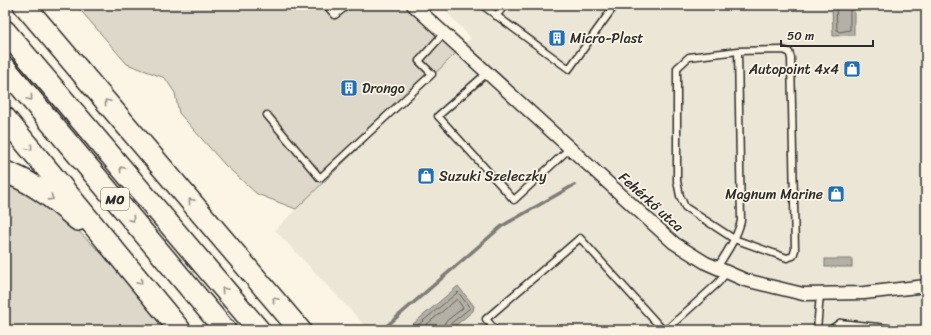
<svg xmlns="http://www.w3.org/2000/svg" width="931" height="335" font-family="Sriracha,sans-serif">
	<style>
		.built { fill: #ece6d7 }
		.green { fill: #ded8ca; stroke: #84827a }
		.water { fill: #b4b0a5; stroke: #7d7b74 }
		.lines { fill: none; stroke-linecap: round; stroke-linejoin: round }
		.shore { stroke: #62605c; stroke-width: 1 }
		.stream { stroke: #7d7b74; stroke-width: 3.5 }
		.lane-casing { stroke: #2b2b2b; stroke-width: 9 }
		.street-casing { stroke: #2b2b2b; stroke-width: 15 }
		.highway-casing { stroke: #2b2b2b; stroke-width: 24 }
		.lane { stroke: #fcf5e5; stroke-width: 6 }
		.street { stroke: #fcf5e5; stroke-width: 12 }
		.highway { stroke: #fcf5e5; stroke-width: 21 }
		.oneway { stroke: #949088 }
		.labels { text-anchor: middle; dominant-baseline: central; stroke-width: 3.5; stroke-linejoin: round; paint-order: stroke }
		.shield { fill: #fcf5e5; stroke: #6a6863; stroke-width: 1 }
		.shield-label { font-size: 13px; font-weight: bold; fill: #2b2b2b }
		.poi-label { font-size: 14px; fill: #2b2b2b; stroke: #fcf5e5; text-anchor: start }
		.street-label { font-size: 14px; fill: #2b2b2b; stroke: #fcf5e5 }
	</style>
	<rect width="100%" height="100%" fill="#fcf5e5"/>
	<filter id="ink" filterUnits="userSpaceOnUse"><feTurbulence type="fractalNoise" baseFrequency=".025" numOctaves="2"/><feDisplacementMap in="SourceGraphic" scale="8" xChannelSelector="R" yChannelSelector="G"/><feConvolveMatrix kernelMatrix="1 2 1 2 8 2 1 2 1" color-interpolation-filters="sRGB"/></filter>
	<g filter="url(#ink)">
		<path class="built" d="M404,5L456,52L471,38L440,5H926V330H369L275,230L303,202Z"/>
		<g class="green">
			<path d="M76,5H404L456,53L296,209L257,194L225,165L179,113L175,93L165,78L127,64Z"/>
			<path d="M5,185L33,193L56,209L107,259L168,330H5Z"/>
		</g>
		<g class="water">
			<path d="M832,5H854V35L833,36Z"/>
			<rect x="825" y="259" width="27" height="8"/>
			<path d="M458,286L474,306L473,311L450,330H406Z"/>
		</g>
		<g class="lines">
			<g class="shore">
				<path d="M836,5L837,30L839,32L850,30V5"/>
				<path d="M412,330L458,292L470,308L449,325L448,330"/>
				<path d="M420,330L457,299L463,308L445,322L443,330"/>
			</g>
			<path class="stream" d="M382,330L502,226L574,185"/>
			<g class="lane-casing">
				<g id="lane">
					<path d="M326,5L335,15L348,5"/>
					<path d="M482,5L569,69L615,5"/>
					<path d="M496,16L505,5"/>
					<path d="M487,73L438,116L514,200L570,148"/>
					<path d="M267,115L320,178L432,74L419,61L444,33"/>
					<path d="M717,268C726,253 737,238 741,221L738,51L783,50L789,52L791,58L795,250L793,256L787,258L734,239L685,207L680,196L677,181V68L689,57L738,51"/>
					<path d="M840,323L906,330"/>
					<path d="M495,330L486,319L580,238L663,330"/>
					<path d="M666,330L718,283L727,272"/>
					<path d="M817,330L820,294"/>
					<path d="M830,330L840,323L839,330"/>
				</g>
			</g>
			<g class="street-casing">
				<path id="street" d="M413,5L674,243L706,263L745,280L803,294L864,293L926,286"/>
			</g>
			<g class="highway-casing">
				<g id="highway">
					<path d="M24,5L300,330"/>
					<path d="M5,31L259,330"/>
					<path d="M5,68L225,330"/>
					<path d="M5,118L180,330"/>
					<path d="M5,172C32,181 57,201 78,220"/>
				</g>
			</g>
			<use href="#lane" class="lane"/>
			<use href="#street" class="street"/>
			<use href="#highway" class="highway"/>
		</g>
		<defs><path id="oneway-chevron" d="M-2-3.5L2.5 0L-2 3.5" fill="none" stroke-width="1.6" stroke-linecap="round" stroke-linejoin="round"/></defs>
		<g class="oneway">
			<use href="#oneway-chevron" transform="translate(30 98) rotate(50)"/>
			<use href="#oneway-chevron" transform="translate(107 102) rotate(-130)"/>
			<use href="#oneway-chevron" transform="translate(30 148) rotate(50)"/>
			<use href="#oneway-chevron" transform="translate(122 169) rotate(-130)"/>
			<use href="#oneway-chevron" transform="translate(51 198) rotate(32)"/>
			<use href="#oneway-chevron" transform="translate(191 201) rotate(-130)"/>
			<use href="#oneway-chevron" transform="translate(132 219) rotate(50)"/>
			<use href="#oneway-chevron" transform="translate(140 282) rotate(50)"/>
			<use href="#oneway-chevron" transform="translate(224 290) rotate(-130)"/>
			<use href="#oneway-chevron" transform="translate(275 300) rotate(-130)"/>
		</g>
	</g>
	<defs>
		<g id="building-square" transform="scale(0.9)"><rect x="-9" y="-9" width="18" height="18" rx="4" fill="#1f6fb2" stroke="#fcf5e5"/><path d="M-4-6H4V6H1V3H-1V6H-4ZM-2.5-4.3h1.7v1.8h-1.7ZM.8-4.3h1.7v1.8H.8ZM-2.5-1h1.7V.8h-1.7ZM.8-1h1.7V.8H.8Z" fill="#fff"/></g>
		<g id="shop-square" transform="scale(0.9)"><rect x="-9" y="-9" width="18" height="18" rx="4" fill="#1f6fb2" stroke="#fcf5e5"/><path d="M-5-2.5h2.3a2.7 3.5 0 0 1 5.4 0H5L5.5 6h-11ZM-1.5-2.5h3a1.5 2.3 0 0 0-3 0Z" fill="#fff"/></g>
	</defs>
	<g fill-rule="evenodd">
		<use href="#building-square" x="557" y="38"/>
		<use href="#shop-square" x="852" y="69"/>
		<use href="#building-square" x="349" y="88"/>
		<use href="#shop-square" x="426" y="176"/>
		<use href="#shop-square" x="836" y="194"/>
	</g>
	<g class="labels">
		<rect class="shield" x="101" y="188" width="28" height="22" rx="3"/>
		<g class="shield-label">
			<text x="115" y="199">M0</text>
		</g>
		<g class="poi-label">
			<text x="570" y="38">Micro-Plast</text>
			<text x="839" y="69" text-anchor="end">Autopoint 4x4</text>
			<text x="362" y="88">Drongo</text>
			<text x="439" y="176">Suzuki Szeleczky</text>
			<text x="823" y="194" text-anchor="end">Magnum Marine</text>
		</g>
		<g class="street-label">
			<text transform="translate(651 202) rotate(42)">Fehérkő utca</text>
		</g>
	</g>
	<rect width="931" height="335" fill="none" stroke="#fcf5e5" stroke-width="20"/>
	<rect x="10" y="10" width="911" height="315" fill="none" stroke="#2b2b2b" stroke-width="1.5" filter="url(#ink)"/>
	<path d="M781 40v6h92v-6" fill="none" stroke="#2b2b2b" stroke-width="2"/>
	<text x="787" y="40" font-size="12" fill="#2b2b2b" stroke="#fcf5e5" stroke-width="3" paint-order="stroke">50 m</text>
</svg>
